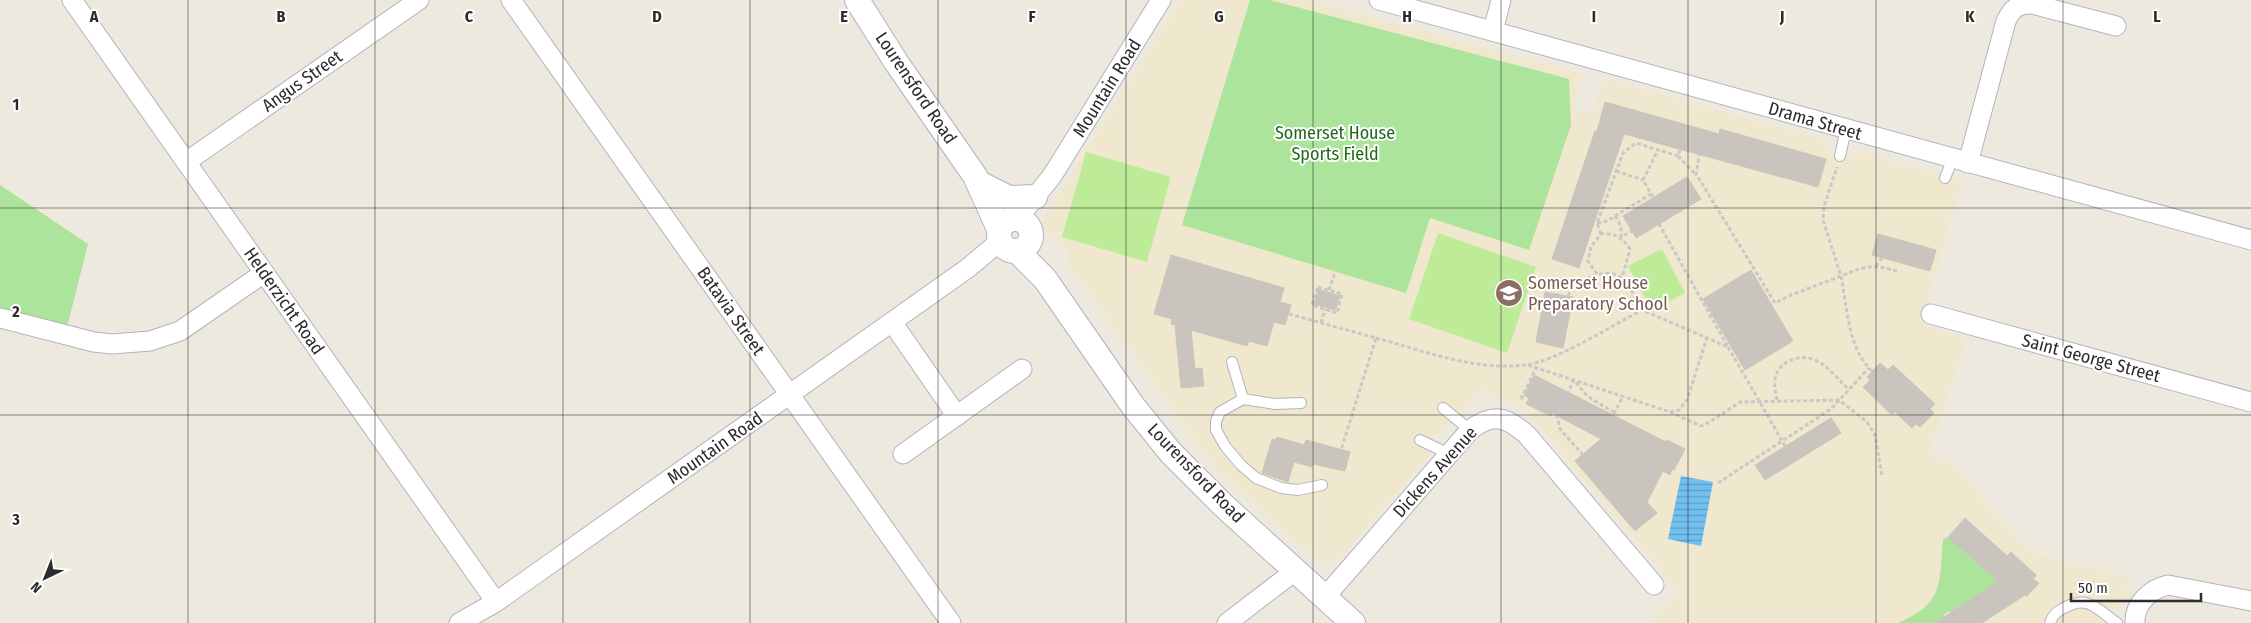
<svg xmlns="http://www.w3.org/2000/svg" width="2251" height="623" font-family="'Fira Sans Condensed',sans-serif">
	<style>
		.education { fill: #efe8ce }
		.park { fill: #ace49b }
		.pitch { fill: #beeb97 }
		.water { fill: url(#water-rules) }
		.building { fill: #c9c5be; stroke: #c9c5b8 }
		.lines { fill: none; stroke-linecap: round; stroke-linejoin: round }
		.service-casing { stroke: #b2b3bf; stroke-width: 12 }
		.minor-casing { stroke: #b2b3bf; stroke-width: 21 }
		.tertiary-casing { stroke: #b2b3bf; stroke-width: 26 }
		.path { stroke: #c8c8c8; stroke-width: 3; stroke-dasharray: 4 2.5; stroke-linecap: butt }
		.service { stroke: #fff; stroke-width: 10 }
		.minor { stroke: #fff; stroke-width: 19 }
		.tertiary { stroke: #fff; stroke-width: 24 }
		.grid { fill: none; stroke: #2c2c2c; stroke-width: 1; stroke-opacity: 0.55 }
		.labels { text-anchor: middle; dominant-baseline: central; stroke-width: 4; stroke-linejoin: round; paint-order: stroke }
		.street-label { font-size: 18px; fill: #2c2c2c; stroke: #fff }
		.park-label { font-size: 18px; fill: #226a1b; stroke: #fff }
		.education-label { font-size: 18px; fill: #785e54; stroke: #fff; text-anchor: start }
		.grid-label { font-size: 16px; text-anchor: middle; font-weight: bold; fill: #2c2c2c; stroke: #fff; stroke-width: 4; stroke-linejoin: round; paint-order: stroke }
	</style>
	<defs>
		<pattern id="water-rules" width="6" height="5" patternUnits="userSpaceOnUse" patternTransform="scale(1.25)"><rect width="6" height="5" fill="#72c0ef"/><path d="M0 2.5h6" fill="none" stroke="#5e9cc2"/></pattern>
	</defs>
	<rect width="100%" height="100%" fill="#eee9de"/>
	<path class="education" d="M1180,0H1313L1584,75L1574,107L1592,113L1604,78L1826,140L1823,150L1852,159L1855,151L1962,181L1921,324L1966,339L1929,454L1952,462L2030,552L2131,577L2125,586L2134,591L2119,608L2109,611L2100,623H1652L1678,590L1524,409L1482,390L1424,446L1430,455L1336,563L1325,564L1317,561L1215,469L1066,261L1070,251L1039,226Z"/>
	<g class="park">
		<path d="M1250,0H1270L1569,79L1571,125L1529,250L1430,218L1406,293L1182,225Z"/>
		<path d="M0,185L88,244L67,327L0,310Z"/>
		<path d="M1948,537L1998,581L1950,613L1949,611L1943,615L1948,623H1898C1945,603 1939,583 1943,539Z"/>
	</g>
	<g class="pitch">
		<path d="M1086,152L1171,177L1147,262L1062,237Z"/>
		<path d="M1438,233L1536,267L1507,353L1409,319Z"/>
		<path d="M1662,249L1685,293L1652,310L1628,266Z"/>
	</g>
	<path class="water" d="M1681,476L1713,482L1701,546L1668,539Z"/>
	<g class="building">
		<path d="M1605,102L1719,134L1720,129L1826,159L1818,187L1624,134L1579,268L1552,259L1595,131H1597Z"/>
		<path d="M1687,177L1701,199L1636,238L1623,216Z"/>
		<path d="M1878,234L1936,250L1930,271L1872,255Z"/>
		<path d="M1171,255L1284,288L1280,302L1291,305L1285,325L1274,322L1267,346L1249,341L1247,346L1191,330L1195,369L1202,368L1204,386L1181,388L1175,325L1171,324L1172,319L1154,314Z"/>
		<path d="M1751,270L1793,341L1745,370L1703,299Z"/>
		<path d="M1318,289L1340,296L1335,310L1314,304Z"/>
		<path d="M1545,292L1573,297L1563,348L1536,342Z"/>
		<path d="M1880,363L1888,370L1893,365L1935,404L1930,409L1934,413L1920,427L1916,424L1912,428L1895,412L1892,415L1863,387L1870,380L1867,377Z"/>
		<path d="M1534,375L1666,442L1667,440L1685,449L1674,470L1672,469L1670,475L1663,471L1647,502L1657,513L1635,531L1575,461L1601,439L1552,413L1551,416L1526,404L1529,398L1524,395Z"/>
		<path d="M1831,418L1841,433L1765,480L1755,465Z"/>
		<path d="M1277,437L1304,445L1306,440L1350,452L1345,471L1313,464L1312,467L1294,462L1288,482L1262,473L1272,439L1276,440Z"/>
		<path d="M1965,518L2007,556L2011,552L2036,575L2033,579L2039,583L2027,596L2025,595L1982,623H1935L1998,581L1948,537Z"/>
	</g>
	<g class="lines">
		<g class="service-casing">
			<g id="service">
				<path d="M1840,156L1846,129"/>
				<path d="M1945,178L1953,158"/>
				<path d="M1232,362L1243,399"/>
				<path d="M1301,403L1275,404L1243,399L1220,412L1216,421V430L1225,446L1241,465L1256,478L1281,488L1298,490L1322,485"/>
				<path d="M1443,408L1470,430"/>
				<path d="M1420,440L1449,454"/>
				<path d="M2050,623C2052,616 2056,612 2062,609C2089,594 2095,608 2117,623"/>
			</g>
		</g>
		<g class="minor-casing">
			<g id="minor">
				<path d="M72,0L496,602"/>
				<path d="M511,0L951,623"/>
				<path d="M1379,0L2251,240"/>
				<path d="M1493,31L1501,0"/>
				<path d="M186,162L419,0"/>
				<path d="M1968,163L2006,21C2012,9 2018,3 2032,4L2116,26"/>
				<path d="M1018,218L1052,176L1161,0"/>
				<path d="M1931,314L2251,402"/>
				<path d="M0,318L94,342L112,344L150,341L180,331L264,273"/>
				<path d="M892,322L957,416"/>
				<path d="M903,454L1022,369"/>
				<path d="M1325,597L1470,430C1493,413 1506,416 1527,435L1654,585"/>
				<path d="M459,623L496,602L968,268L1000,241"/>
				<path d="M1227,623L1295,571"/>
				<path d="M2135,623C2134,603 2151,589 2168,585L2251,601"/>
			</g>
		</g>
		<g class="tertiary-casing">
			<g id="tertiary">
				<path d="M857,0L896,62L975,176L999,229"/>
				<path d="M983,185L1009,198L1035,197"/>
				<circle cx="1015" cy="235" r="16"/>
				<path d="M1017,251L1045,279L1133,406L1171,453L1223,505L1353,623"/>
			</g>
		</g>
		<g class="path">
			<path d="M1701,146L1696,174L1775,303L1791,295L1841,276L1823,220L1824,206L1837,167"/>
			<path d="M1680,150L1678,156L1695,174"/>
			<path d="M1616,171L1643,180"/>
			<path d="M1653,197L1643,180L1658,150"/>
			<path d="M1615,216L1621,226V237L1632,231"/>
			<path d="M1597,223L1607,221L1651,194"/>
			<path d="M1601,234L1597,223L1623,153L1636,143L1678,156"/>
			<path d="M1876,266L1882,258"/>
			<path d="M1597,274L1588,261L1591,247L1601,234C1616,233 1621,237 1630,249L1622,278"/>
			<path d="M1318,287L1342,294L1337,313L1312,305Z"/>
			<path d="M1329,290L1335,272"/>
			<path d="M1568,296C1575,280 1608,265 1623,279C1631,287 1636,301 1642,310"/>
			<path d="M1289,314L1376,338L1341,450"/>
			<path d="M1321,323L1325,309"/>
			<path d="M1376,338C1425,351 1474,371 1525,365C1555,362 1613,325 1642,310L1728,347L1659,224"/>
			<path d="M1728,347L1785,446"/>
			<path d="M1528,365L1670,412L1679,410L1687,400L1707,338"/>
			<path d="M1872,371C1848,349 1847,307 1841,276C1868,265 1872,264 1900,272"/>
			<path d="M1521,399L1536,368"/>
			<path d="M1777,400C1776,394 1774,387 1775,380C1777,361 1801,352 1817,361C1830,368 1839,380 1849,390"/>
			<path d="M1670,412L1701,426L1710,422L1740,402L1839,400L1867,422L1875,435L1882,476"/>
			<path d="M1614,414L1623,396"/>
			<path d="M1583,455L1560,429L1557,416L1574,380L1587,396L1615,413"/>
			<path d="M1718,483L1831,409L1869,368"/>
		</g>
		<use href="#service" class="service"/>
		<use href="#minor" class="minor"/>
		<use href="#tertiary" class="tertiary"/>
	</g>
	<path class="grid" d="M188,0V623M375,0V623M563,0V623M750,0V623M938,0V623M1126,0V623M1313,0V623M1501,0V623M1688,0V623M1876,0V623M2063,0V623M0,208H2251M0,415H2251"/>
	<defs>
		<g id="school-disc" transform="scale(1.4375)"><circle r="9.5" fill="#8d6e63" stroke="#fff"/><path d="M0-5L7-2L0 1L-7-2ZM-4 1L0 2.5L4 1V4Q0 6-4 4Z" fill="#fff"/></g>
	</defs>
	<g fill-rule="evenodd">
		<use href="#school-disc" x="1509" y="293"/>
	</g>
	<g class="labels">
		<g class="street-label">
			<text transform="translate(302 81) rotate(-35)">Angus Street</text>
			<text transform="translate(916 88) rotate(56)">Lourensford Road</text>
			<text transform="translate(1107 88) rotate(-58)">Mountain Road</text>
			<text transform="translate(1815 121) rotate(16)">Drama Street</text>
			<text transform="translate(284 301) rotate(55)">Helderzicht Road</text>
			<text transform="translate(731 311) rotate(55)">Batavia Street</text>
			<text transform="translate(2091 358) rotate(15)">Saint George Street</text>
			<text transform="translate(715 448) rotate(-35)">Mountain Road</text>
			<text transform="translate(1435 472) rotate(-48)">Dickens Avenue</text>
			<text transform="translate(1196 473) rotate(46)">Lourensford Road</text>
		</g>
		<g class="park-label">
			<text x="1335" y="133">Somerset House<tspan x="1335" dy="21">Sports Field</tspan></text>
		</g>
		<g class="education-label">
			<text x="1528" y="283">Somerset House<tspan x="1528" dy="21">Preparatory School</tspan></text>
		</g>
	</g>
	<g class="grid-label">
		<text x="94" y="22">A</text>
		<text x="281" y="22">B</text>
		<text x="469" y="22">C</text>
		<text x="657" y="22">D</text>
		<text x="844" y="22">E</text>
		<text x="1032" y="22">F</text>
		<text x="1219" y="22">G</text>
		<text x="1407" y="22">H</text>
		<text x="1594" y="22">I</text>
		<text x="1782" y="22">J</text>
		<text x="1970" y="22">K</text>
		<text x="2157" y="22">L</text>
		<text x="16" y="110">1</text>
		<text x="16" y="317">2</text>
		<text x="16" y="525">3</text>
	</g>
	<g transform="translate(45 578) rotate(223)" stroke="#ffffff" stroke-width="4" paint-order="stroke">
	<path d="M0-4L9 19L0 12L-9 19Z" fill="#2c2c2c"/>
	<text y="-8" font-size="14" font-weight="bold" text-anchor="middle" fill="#2c2c2c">N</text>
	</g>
	<path d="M2071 593v8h130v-8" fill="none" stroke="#2c2c2c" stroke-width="2.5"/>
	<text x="2078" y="593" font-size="15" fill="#2c2c2c" stroke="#ffffff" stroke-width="4" paint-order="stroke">50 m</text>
</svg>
